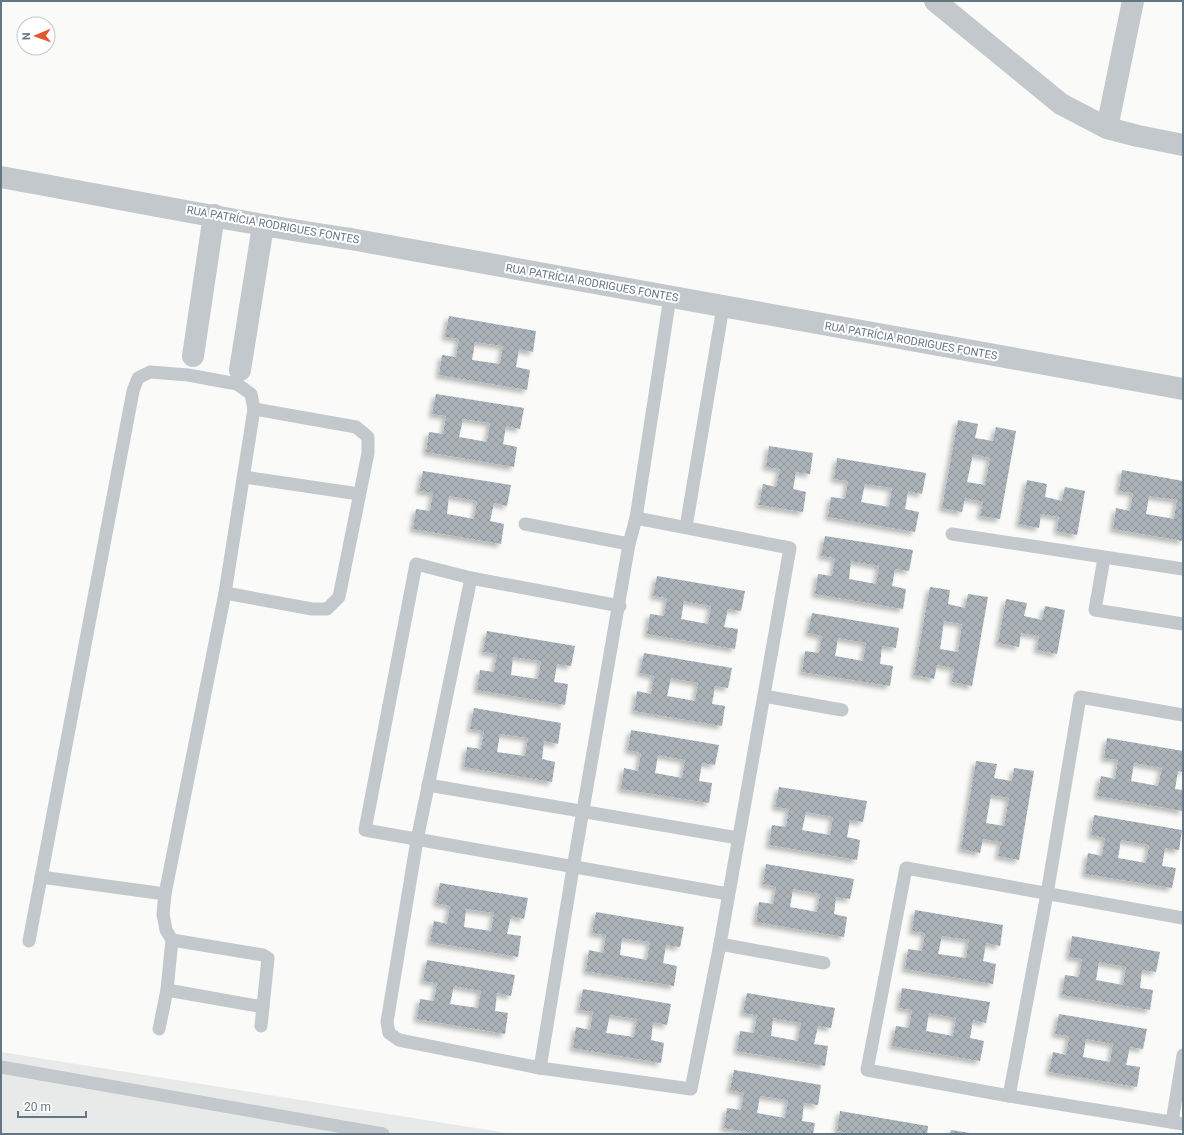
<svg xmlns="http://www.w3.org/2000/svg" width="1184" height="1135" font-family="Roboto,sans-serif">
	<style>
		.built { fill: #e8e9e9 }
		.building { fill: url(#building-cross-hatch); fill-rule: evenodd; filter: url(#shadow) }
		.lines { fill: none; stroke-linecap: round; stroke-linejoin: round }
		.lane { stroke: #c3c8cc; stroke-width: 13 }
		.street { stroke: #c3c8cc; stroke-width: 22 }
		.labels { text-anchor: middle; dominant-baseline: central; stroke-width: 4; stroke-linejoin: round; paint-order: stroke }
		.street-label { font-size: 11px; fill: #657683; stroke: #fff }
	</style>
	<defs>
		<pattern id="building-cross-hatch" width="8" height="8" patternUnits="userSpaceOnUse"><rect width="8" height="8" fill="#aab3b9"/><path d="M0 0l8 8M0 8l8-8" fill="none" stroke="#8e969c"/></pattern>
		<filter id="shadow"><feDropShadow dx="-3.5" dy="3.5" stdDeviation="2" flood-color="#0004"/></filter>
	</defs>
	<rect width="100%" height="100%" fill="#fafaf8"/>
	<path class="built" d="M1,1052L513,1134H1Z"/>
	<g class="building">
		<path d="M449,316L536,331L533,352L519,349L516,367L530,370L527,390L439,375L442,355L456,357L459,339L445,337ZM475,342L503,346L500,364L472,360Z"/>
		<path d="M436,394L524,408L520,429L506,426L503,444L517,447L514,467L426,452L429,432L443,434L446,416L432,414ZM463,419L490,423L487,442L459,437Z"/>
		<path d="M958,420L978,424L975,438L993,441L996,427L1016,431L1000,519L980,516L983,502L965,498L962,512L942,508ZM973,454L990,458L985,485L967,482Z"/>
		<path d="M769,446L813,453L810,474L796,472L793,489L806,492L803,512L759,505L763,484L776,487L780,469L766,467Z"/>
		<path d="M837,458L926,473L922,494L908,491L905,509L919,512L915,532L828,517L831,497L845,499L848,481L834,479ZM865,484L892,488L889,507L861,502Z"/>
		<path d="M1122,470L1183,481V541L1113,529L1116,508L1130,511L1133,493L1119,491ZM1149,496L1177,500L1174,519L1146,514Z"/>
		<path d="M423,471L511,485L507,506L494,503L490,521L504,524L501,544L413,529L416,509L430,511L433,493L419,491ZM449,496L477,501L474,519L447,514Z"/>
		<path d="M1027,480L1047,484L1045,497L1062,501L1065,487L1085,491L1077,535L1057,531L1059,517L1041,514L1039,528L1019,524Z"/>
		<path d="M825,536L913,550L909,571L895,569L892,586L906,589L903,609L815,594L818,574L832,576L835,558L821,556ZM851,561L879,566L876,584L849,579Z"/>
		<path d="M657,576L745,591L741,611L728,609L724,627L738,629L735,649L647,634L650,614L664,616L667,598L653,596ZM684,601L711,606L708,624L681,619Z"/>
		<path d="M930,587L950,590L948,604L965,608L968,594L988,597L972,686L952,682L954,668L937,665L934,679L914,675ZM944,621L962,624L958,652L940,649Z"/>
		<path d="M1006,599L1027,603L1024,616L1042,620L1045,606L1065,610L1057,654L1037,650L1039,636L1021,633L1019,647L998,643Z"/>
		<path d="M812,613L899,628L896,648L882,646L880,664L893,666L890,686L802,672L805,651L819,653L822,636L808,633ZM838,638L866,643L863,661L835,656Z"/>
		<path d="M487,631L575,646L571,666L557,664L554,682L568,684L565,705L477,690L480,670L494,672L497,654L483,652ZM513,657L541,661L538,679L511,675Z"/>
		<path d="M644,653L732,668L728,688L715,686L712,704L725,706L722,726L634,711L637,691L651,694L654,676L640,673ZM671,678L698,683L695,701L667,696Z"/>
		<path d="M474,708L561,723L558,744L544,741L542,759L555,762L552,782L464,767L467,747L481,749L484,731L470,729ZM500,734L528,738L525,756L497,752Z"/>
		<path d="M631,730L719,745L715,765L702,763L699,781L712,783L709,803L621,789L624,768L638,771L641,753L628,750ZM658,755L685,760L682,778L655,773Z"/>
		<path d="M1107,738L1183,751V772L1178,771L1175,789L1183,790V811L1097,796L1101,776L1115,779L1118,760L1104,758ZM1134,763L1162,768L1158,786L1131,781Z"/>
		<path d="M976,761L997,764L994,778L1012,781L1014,768L1034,771L1019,860L998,856L1001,842L983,839L980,853L961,849ZM991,795L1009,798L1004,826L986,823Z"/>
		<path d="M779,787L867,801L863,822L850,820L847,837L860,840L857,860L769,845L772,825L786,827L789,809L775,807ZM806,812L833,817L830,835L802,830Z"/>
		<path d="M1094,815L1182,830L1179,850L1165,848L1162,866L1176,868L1172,888L1085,874L1088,853L1102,856L1105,838L1091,835ZM1121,840L1149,845L1146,863L1118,858Z"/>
		<path d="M766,864L854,879L850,899L836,897L834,914L847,917L844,937L756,922L759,902L773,904L776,887L763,884ZM793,889L820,894L817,912L790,907Z"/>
		<path d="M440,883L528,898L524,919L511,916L507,934L521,936L518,957L430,942L434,921L447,924L450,906L436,903ZM466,909L494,913L491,931L464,927Z"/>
		<path d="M915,910L1003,925L1000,946L986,943L983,961L996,964L993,984L905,969L908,949L922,951L925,933L912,931ZM942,936L969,940L966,958L938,954Z"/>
		<path d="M596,912L684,927L680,947L666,945L663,963L677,966L674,986L586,971L589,950L603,953L606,935L592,933ZM622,938L650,942L647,960L620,955Z"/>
		<path d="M1072,936L1160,952L1156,972L1142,970L1140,988L1153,990L1150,1010L1062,995L1065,975L1079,977L1082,959L1069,957ZM1099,962L1126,967L1123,985L1096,980Z"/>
		<path d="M427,960L515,975L511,996L497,993L495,1011L508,1013L505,1034L417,1019L420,999L434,1001L437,983L423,981ZM454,986L481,991L478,1008L450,1004Z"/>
		<path d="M902,988L990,1002L986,1023L973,1020L970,1038L984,1041L980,1061L892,1046L896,1026L909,1028L912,1010L899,1008ZM929,1013L956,1018L953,1036L926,1031Z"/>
		<path d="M583,989L671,1004L667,1025L653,1022L651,1040L664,1043L661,1063L573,1048L576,1027L590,1030L593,1012L579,1010ZM610,1015L637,1019L634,1037L606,1033Z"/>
		<path d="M747,993L835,1008L831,1028L818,1026L814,1044L828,1046L825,1066L737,1051L740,1031L754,1033L757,1015L743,1013ZM773,1018L801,1023L798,1041L771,1036Z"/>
		<path d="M1059,1014L1147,1029L1143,1049L1130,1047L1126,1065L1140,1067L1137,1087L1049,1072L1053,1052L1066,1055L1069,1036L1055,1034ZM1086,1039L1113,1044L1110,1062L1083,1057Z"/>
		<path d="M734,1070L821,1085L818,1105L804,1103L802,1121L815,1123L813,1134H757L724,1128L727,1108L741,1110L744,1093L730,1090ZM760,1096L788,1100L785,1118L757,1113Z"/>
		<path d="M840,1111L928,1126L927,1134H851L837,1131Z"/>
		<path d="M951,1130L970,1133V1134H950Z"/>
	</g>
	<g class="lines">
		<g class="lane">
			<path d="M244,477L359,494"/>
			<path d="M525,524L629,544"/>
			<path d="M686,527L723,307"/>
			<path d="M952,534L1183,569"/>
			<path d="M1104,558L1095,610L1183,624"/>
			<path d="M471,578L417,840L387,1022L389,1033L399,1040L540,1068L691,1089L720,944L790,548L636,518"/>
			<path d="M225,593L312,609H327L339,597L368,453V437L356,427L254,409"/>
			<path d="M620,606L471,578L416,564L365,830L728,894"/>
			<path d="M764,696L842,710"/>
			<path d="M428,785L738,838"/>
			<path d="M41,877L165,894"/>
			<path d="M1183,918L906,868L867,1070L1009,1096L1183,1124"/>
			<path d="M172,940L263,955L268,958L261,1026"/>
			<path d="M29,941L133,391L138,378L150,372L188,375L237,384L251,394L254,409L225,593L165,894L163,914L166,930L172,940L167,990L159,1029"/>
			<path d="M720,944L824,963"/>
			<path d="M167,990L263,1007"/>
			<path d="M1,1067L383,1134"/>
			<path d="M540,1068L573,868L629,544L636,518L670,297"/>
			<path d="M1009,1096L1047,894L1080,697L1183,715"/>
			<path d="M1172,1122L1183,1055"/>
		</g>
		<g class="street">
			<path d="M935,1L1061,104L1107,128L1138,136L1183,145"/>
			<path d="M1107,128L1133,1"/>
			<path d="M1,177C118,198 234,222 351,239L1183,389"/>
			<path d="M193,356L214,215"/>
			<path d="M240,370L263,226"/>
		</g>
	</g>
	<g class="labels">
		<g class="street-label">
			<text transform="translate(273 225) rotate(10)">RUA PATRÍCIA RODRIGUES FONTES</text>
			<text transform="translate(592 283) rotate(10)">RUA PATRÍCIA RODRIGUES FONTES</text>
			<text transform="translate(911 341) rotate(10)">RUA PATRÍCIA RODRIGUES FONTES</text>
		</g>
	</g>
	<rect width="1184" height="1135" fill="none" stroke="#657683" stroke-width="4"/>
	<g transform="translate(36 36) rotate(268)"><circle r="19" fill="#ffffff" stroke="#c1c8cd"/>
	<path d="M0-3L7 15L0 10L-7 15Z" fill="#e4572e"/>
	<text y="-6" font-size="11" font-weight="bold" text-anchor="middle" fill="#657683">N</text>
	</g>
	<path d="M18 1111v6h68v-6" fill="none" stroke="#657683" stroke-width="2"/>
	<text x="24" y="1111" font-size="12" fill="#657683" stroke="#ffffff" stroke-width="3" paint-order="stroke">20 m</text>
</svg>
